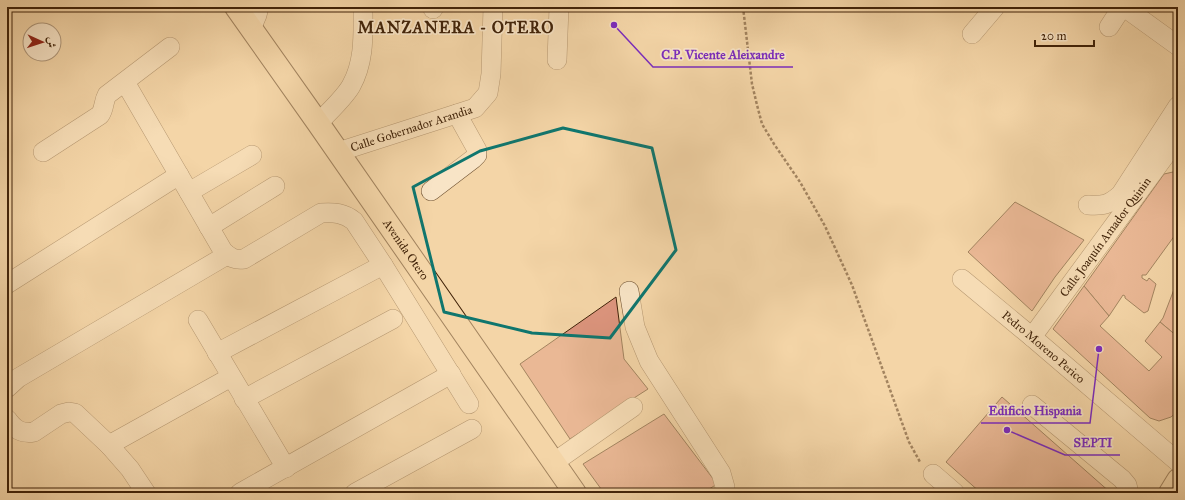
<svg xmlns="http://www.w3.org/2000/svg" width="1185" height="500" font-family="'IM FELL Great Primer',Amiri,serif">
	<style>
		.building { fill: #dd957e; stroke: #412309 }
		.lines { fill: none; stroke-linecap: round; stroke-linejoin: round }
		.minor-casing { stroke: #6e5030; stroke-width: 20 }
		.major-casing { stroke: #412309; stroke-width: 24 }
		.highway-casing { stroke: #412309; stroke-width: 24 }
		.path { stroke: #412309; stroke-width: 2.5; stroke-dasharray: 3 2; stroke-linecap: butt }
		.minor { stroke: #f8e4c6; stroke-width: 19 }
		.major { stroke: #f4d5a7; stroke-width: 22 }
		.highway { stroke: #f4d5a7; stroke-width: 22 }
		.marked { fill: none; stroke: #0f766e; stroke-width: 3; stroke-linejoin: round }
		.labels { text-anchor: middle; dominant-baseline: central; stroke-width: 3.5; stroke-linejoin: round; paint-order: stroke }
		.street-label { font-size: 12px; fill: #412309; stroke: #f8e4c6 }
		.district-label { font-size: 16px; font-weight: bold; letter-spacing: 1px; fill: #412309; stroke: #f8e4c6 }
		.leader { fill: none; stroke: #7b2cbf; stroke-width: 1.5 }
		.callout-dot { fill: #7b2cbf; stroke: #f8e4c6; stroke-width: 1.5 }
		.callout-label { font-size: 13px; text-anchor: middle; font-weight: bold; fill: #7b2cbf; stroke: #f8e4c6; stroke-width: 3.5; stroke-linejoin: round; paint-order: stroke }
	</style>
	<rect width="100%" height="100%" fill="#f4d5a7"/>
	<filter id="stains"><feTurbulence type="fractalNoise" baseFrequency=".005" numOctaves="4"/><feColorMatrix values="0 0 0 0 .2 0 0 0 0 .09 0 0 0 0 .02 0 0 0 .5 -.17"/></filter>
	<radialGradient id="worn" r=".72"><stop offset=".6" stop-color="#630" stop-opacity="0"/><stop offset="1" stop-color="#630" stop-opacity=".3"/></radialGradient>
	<g class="building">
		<path d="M1173,172L1178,176V231L1146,275H1142V278L1147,281L1149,278L1156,284L1148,311L1144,313L1125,298V296L1123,295L1109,316L1084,286L1164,174Z"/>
		<path d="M1015,202L1084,240L1055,277L1032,311L968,252Z"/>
		<path d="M1178,279V337L1160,322L1163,318Z"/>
		<path d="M1084,286L1109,316L1100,326L1149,371L1162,357L1145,341L1160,322L1178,337V407L1177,412L1171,417L1159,421L1150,418L1053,329Z"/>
		<path d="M616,297L624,359L648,389L570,439L520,364Z"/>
		<path d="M1002,397L1111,493H981L946,462Z"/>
		<path d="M664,414L717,484L703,493H604L583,464Z"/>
	</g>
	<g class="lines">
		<g class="minor-casing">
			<g id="minor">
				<path d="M1124,7L1178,46"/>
				<path d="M433,9V7"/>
				<path d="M1109,27L1122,7"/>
				<path d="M251,29L257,15L259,7"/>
				<path d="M972,34L995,7"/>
				<path d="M557,60L559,7"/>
				<path d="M125,82L223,251C230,258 235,260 244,259L321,213C334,212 344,213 354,221L383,265L469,404"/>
				<path d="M318,123C328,113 344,98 351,86C365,61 363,34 363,7"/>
				<path d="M43,152L100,115C105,108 103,102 107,95L170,47"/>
				<path id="s1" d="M338,152L475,108L488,93L491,74L493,7"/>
				<path d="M431,191L473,159L477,155V150L457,114"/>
				<path d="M189,192L252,155"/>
				<path d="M1088,205C1103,206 1109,205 1121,194L1178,106"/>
				<path d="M209,227L275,186"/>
				<path id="s2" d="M962,279L1032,337L1178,462"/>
				<path d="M7,284L179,175"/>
				<path d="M629,291L635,327L649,361L721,473L725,487L724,493"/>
				<path d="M198,320L286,468"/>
				<path id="s3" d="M1032,337L1178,138"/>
				<path d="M217,353L383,265"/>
				<path d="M7,388L18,378L227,255"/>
				<path d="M244,399L393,319"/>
				<path d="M1032,405L1122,479L1127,485L1129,493"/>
				<path d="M7,419C14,429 21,434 34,432L61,414L69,412L75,413L109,445L130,469L146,493"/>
				<path d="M109,445L231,377"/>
				<path d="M553,463L633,407"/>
				<path d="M933,474L955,493"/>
				<path d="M240,493L451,374"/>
				<path d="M355,493L472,429"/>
			</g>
		</g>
		<g class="major-casing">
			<g id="major">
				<path id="s4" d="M236,7L318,123L575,493"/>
			</g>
		</g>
		<g class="highway-casing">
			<path id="highway" d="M1170,493L1178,480"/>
		</g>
		<path class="path" d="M743,7L752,84L757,105L762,124L774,144L800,182L825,226L852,285L909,442L920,462"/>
		<use href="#minor" class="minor"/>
		<use href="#major" class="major"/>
		<use href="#highway" class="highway"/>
	</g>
	<path d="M0 0H1185V500H0ZM563,128L652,148L676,250L610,338L532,333L444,312L413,187L480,151Z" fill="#f4d5a7" fill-opacity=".55" fill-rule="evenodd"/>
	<path class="marked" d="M563,128L652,148L676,250L610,338L532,333L444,312L413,187L480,151Z"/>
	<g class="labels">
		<g class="street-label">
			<text stroke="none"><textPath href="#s1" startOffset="77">Calle Gobernador Arandia</textPath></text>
			<text stroke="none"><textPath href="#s3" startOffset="124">Calle Joaquín Amador Quinin</textPath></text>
			<text stroke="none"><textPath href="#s4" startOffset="296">Avenida Otero</textPath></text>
			<text stroke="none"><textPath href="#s2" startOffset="106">Pedro Moreno Perico</textPath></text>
		</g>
		<g class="district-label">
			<text x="456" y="27">MANZANERA - OTERO</text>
		</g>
	</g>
	<path class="leader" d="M614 25L653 67H793M1099 349L1090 423H981M1007 430L1065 455H1120"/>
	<g class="callout-dot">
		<circle cx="614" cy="25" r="4"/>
		<circle cx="1099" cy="349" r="4"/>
		<circle cx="1007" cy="430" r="4"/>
	</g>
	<g class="callout-label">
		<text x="723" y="59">C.P. Vicente Aleixandre</text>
		<text x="1035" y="415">Edificio Hispania</text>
		<text x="1093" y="447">SEPTI</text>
	</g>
	<rect width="1185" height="500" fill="none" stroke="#f4d5a7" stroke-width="24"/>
	<rect x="8" y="8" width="1169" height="484" fill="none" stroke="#412309" stroke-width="2"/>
	<rect x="12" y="12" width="1161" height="476" fill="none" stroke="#412309"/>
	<g transform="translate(42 42) rotate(93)"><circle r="19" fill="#f8e4c6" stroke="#af977a"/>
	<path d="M0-3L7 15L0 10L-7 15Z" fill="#8f2418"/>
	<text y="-6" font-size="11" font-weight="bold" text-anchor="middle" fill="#412309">ش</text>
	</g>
	<path d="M1035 40v6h59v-6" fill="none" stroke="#412309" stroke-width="2"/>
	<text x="1041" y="40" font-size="12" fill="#412309" stroke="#f8e4c6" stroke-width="3" paint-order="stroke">20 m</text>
	<rect width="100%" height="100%" filter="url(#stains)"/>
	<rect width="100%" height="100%" fill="url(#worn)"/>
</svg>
